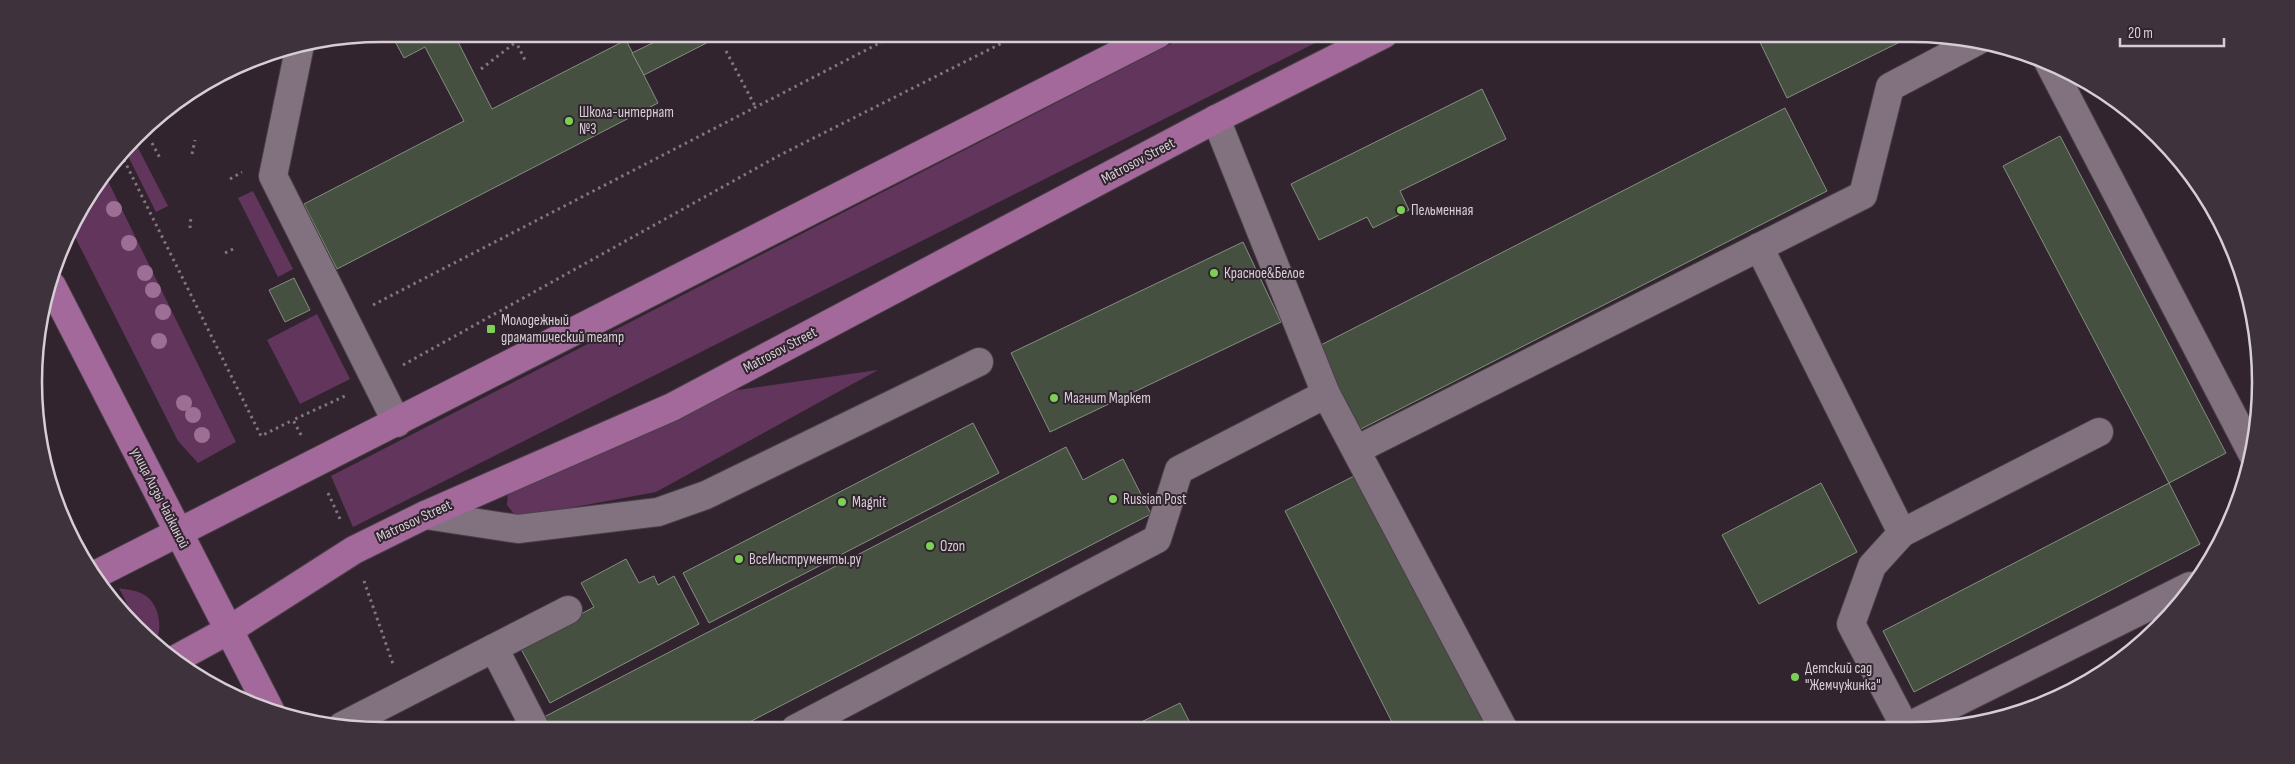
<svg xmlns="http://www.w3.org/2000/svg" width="2295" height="764" font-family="'Sofia Sans Condensed',sans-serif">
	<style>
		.green { fill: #62355c }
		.building { fill: #465041; stroke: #838f7f }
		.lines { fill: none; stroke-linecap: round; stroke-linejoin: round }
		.minor-casing { stroke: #4a3f48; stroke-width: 30 }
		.major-casing { stroke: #4a3f48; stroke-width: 30 }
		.path { stroke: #81767f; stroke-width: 3; stroke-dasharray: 2.5 4; stroke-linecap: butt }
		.minor { stroke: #82727f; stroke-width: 28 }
		.major { stroke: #a3699b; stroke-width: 28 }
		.tree { fill: #9d6f95 }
		.poi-dot { fill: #7cd154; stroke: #31242f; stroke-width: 2 }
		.labels { text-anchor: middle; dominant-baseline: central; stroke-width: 4; stroke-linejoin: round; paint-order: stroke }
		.poi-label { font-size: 15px; fill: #d7ced5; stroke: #31242f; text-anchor: start }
		.street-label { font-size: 15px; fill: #d7ced5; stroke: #31242f }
		.rim { fill: none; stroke: #d7ced5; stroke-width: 2.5 }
	</style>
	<rect width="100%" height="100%" fill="#31242f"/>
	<g class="green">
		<path d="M1190,34H1333L353,527L331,476Z"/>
		<path d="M134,140L168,206L156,212L125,150Z"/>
		<path d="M104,173L236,442L198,463L178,441L70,227Z"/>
		<path d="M253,191L293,269L278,277L238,198Z"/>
		<path d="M317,314L350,379L300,404L267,340Z"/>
		<path d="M878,370L656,492L531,515L514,514L507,505L508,493L709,394Z"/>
		<path d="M119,588C127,590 138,590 146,596C160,606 163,630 155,644L142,633Z"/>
	</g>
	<g class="building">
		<path d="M391,34H454L492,109L626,40L658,103L337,269L304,204L464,121L425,47L404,58Z"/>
		<path d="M671,34H724L644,75L632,53Z"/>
		<path d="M1756,34H1916L1787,98Z"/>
		<path d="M1482,89L1506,139L1400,191L1409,210L1373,228L1367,217L1319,240L1291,184Z"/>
		<path d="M1785,108L1827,191L1357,431L1315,348Z"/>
		<path d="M2060,136L2226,453L2169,483L2003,166Z"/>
		<path d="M1243,242L1281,322L1050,432L1011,353Z"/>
		<path d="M294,278L310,310L285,322L269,290Z"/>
		<path d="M973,423L999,473L709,623L683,573Z"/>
		<path d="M1066,447L1083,480L1123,459L1151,514L734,730H548L542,718Z"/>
		<path d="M1362,472L1492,728H1395L1285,511Z"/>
		<path d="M1821,483L1857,552L1759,604L1722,535Z"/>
		<path d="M2169,483L2200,544L1914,692L1883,631Z"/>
		<path d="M626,559L639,583L654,576L658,585L674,576L699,624L550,703L520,647L594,607L581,583Z"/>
		<path d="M1180,703L1193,729H1127Z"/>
	</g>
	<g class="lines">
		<g class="minor-casing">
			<g id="minor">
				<path d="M300,45L273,176L397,423"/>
				<path d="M2048,61L2253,455"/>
				<path d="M1216,119L1326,394L1503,728"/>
				<path d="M1759,247L1902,533L1872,566L1851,624L1905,727"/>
				<path d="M1356,450L1863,195L1890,87L1979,40"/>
				<path d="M425,515L518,529L658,512L706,495L979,362"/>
				<path d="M1902,533L2099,432"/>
				<path d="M494,648L536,730"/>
				<path d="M342,726L568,610"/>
				<path d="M1907,727L2190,586"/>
				<path d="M795,729L1157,539L1179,470L1326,394"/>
			</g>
		</g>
		<g class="major-casing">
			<g id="major">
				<path d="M52,286L270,710"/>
				<path d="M93,576L1158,34"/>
				<path d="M174,660L229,630L354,550L425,515L672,407L1216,119L1384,34"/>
			</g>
		</g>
		<g class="path">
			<path d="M512,34L526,62"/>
			<path d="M726,51L755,106"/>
			<path d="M481,69L516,42"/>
			<path d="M152,143L160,158"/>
			<path d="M121,154L261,436L293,420"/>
			<path d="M192,154L195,140"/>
			<path d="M230,179L242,172"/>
			<path d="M190,228L191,216"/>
			<path d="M225,253L235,248"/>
			<path d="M373,305L897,34"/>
			<path d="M403,365L780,155L1020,34"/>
			<path d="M301,435L293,420L347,395"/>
			<path d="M328,493L341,521"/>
			<path d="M364,581L393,664"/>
		</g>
		<use href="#minor" class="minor"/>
		<use href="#major" class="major"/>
	</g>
	<g class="tree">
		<circle cx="114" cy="209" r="8"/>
		<circle cx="129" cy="243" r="8"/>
		<circle cx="145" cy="273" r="8"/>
		<circle cx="153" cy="290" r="8"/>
		<circle cx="163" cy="312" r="8"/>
		<circle cx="159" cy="341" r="8"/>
		<circle cx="184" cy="403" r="8"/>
		<circle cx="193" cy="415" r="8"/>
		<circle cx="202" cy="435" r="8"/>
	</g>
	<g class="poi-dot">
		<circle cx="569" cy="121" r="5"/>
		<circle cx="1401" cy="210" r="5"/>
		<circle cx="1214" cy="273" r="5"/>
		<rect x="486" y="324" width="10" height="10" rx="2.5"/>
		<circle cx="1054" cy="398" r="5"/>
		<circle cx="1113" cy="499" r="5"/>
		<circle cx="842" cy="502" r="5"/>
		<circle cx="930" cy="546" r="5"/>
		<circle cx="739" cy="559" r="5"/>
		<circle cx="1795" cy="677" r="5"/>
	</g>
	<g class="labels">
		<g class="poi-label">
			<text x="579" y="112">Школа-интернат<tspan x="579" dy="17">№3</tspan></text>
			<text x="1411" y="210">Пельменная</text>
			<text x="1224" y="273">Красное&amp;Белое</text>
			<text x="501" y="320">Молодежный<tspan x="501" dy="17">драматический театр</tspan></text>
			<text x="1064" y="398">Магнит Маркет</text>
			<text x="1123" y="499">Russian Post</text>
			<text x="852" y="502">Magnit</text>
			<text x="940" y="546">Ozon</text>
			<text x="749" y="559">ВсеИнструменты.ру</text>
			<text x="1805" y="668">Детский сад<tspan x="1805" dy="17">"Жемчужинка"</tspan></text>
		</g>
		<g class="street-label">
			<text transform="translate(1138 161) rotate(-28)">Matrosov Street</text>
			<text transform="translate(780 350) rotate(-28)">Matrosov Street</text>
			<text transform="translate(160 498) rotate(63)">улица Лизы Чайкиной</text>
			<text transform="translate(414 521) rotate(-25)">Matrosov Street</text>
		</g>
	</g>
	<path d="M0 0H2295V764H0ZM382 42H1912A340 340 0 0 1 2252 382V382A340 340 0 0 1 1912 722H382A340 340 0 0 1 42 382V382A340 340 0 0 1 382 42Z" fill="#3e323c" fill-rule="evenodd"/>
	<path class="rim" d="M382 42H1912A340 340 0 0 1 2252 382V382A340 340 0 0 1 1912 722H382A340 340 0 0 1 42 382V382A340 340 0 0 1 382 42Z"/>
	<path d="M2120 38v8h104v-8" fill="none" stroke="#d7ced5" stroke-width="2.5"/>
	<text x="2128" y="38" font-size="15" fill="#d7ced5" stroke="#31242f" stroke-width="4" paint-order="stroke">20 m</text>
</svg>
